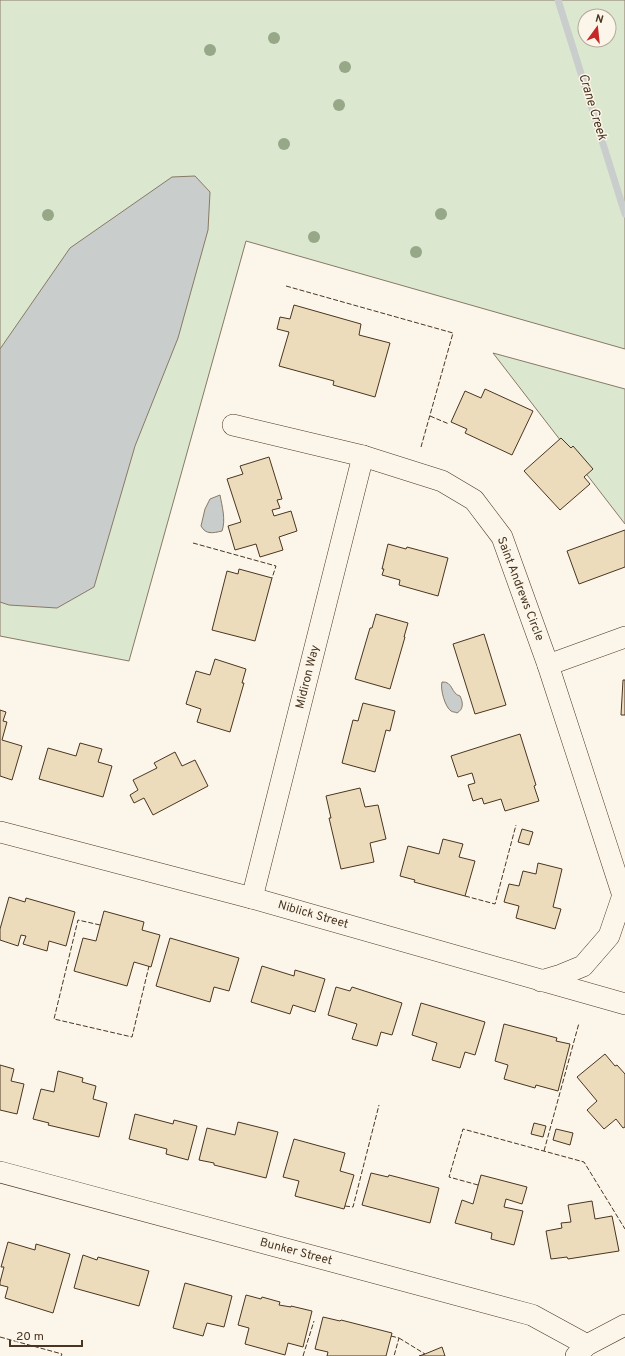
<svg xmlns="http://www.w3.org/2000/svg" width="625" height="1356" font-family="Overpass,sans-serif">
	<style>
		.green { fill: #dce7d0; stroke: #887966; fill-rule: evenodd }
		.water { fill: #c9cecd; stroke: #887966 }
		.lines { fill: none; stroke-linecap: round; stroke-linejoin: round }
		.stream { stroke: #c9cecd; stroke-width: 7 }
		.building { fill: #ecdcbc; stroke: #4a3520 }
		.minor-casing { stroke: #4a3520; stroke-width: 22 }
		.minor { stroke: #fbf6e9; stroke-width: 21 }
		.fence { stroke: #4a3520; stroke-width: 1; stroke-dasharray: 5 2; stroke-linecap: butt }
		.tree { fill: #96a887 }
		.labels { text-anchor: middle; dominant-baseline: central; stroke-width: 3; stroke-linejoin: round; paint-order: stroke }
		.street-label { font-size: 12px; fill: #4a3520; stroke: #fbf6e9 }
		.water-label { font-size: 13px; font-style: italic; fill: #4a3520; stroke: #fbf6e9 }
	</style>
	<rect width="100%" height="100%" fill="#fbf6e9"/>
	<g class="green">
		<path d="M0,0H625V349L246,241L129,661L0,636ZM585,16H609V40H585Z"/>
		<path d="M493,353L625,389V524Z"/>
	</g>
	<g class="water">
		<path d="M195,176L210,192L208,230L178,338L135,446L94,587L57,608L9,605L0,602V349L70,248L172,177Z"/>
		<path d="M220,495C222,506 226,520 222,531C213,533 206,535 201,526L205,509L210,499Z"/>
		<path d="M442,682C453,681 451,694 460,696C463,702 464,709 457,713C456,712 452,712 451,711C445,707 440,689 442,682Z"/>
	</g>
	<g class="lines">
		<path class="stream" d="M558,0L625,214"/>
	</g>
	<g class="building">
		<path d="M294,305L361,324L359,335L390,343L375,397L333,385L334,381L279,366L289,332L277,329L280,317L290,319Z"/>
		<path d="M485,389L533,411L512,455L465,433L467,429L451,422L465,391L481,398Z"/>
		<path d="M561,438L571,448L573,446L593,469L584,477L590,484L560,510L524,471Z"/>
		<path d="M269,457L282,499L277,500L280,508L272,510L274,516L291,511L297,531L279,537L283,550L260,557L256,544L235,550L228,526L241,522L227,479L243,474L240,466Z"/>
		<path d="M625,530V567L579,584L567,551Z"/>
		<path d="M388,544L406,549L407,547L448,558L438,596L399,585L400,580L382,575L384,569H382Z"/>
		<path d="M239,569L272,578L255,641L212,630L227,571L238,574Z"/>
		<path d="M376,614L408,623L404,637H405L390,689L355,679L370,628H372Z"/>
		<path d="M484,634L506,705L475,714L453,644Z"/>
		<path d="M215,659L246,669L242,683H244L230,732L197,722L201,709L186,704L196,671L210,675Z"/>
		<path d="M623,680H625V715H621Z"/>
		<path d="M363,703L395,711L390,731L386,730L375,772L342,763L353,720L358,721Z"/>
		<path d="M0,710L6,712L3,721L7,722L2,740L22,746L12,780L0,776Z"/>
		<path d="M520,734L536,785L534,786L539,801L505,811L501,799L484,804L482,798L473,801L468,785L475,783L472,773L458,777L451,756Z"/>
		<path d="M80,743L102,749L98,762L112,766L103,797L39,779L48,748L76,756Z"/>
		<path d="M175,752L182,766L195,760L208,786L153,815L144,798L134,803L130,795L138,790L133,780L157,768L154,763Z"/>
		<path d="M360,788L365,807L378,805L386,839L370,843L374,862L341,869L329,818H331L326,796Z"/>
		<path d="M522,829L533,832L529,845L518,842Z"/>
		<path d="M443,839L463,844L459,857L475,861L465,896L414,882L415,880L400,876L408,846L439,854Z"/>
		<path d="M538,863L562,869L553,907L561,909L555,929L516,918L519,906L504,902L509,884L519,886L523,871L536,874Z"/>
		<path d="M9,897L25,902L26,898L75,912L66,946L49,941L47,951L23,944L26,936L21,935L18,946L0,940V929Z"/>
		<path d="M104,911L144,922L142,930L160,935L151,967L134,962L127,986L74,971L83,938L96,941Z"/>
		<path d="M170,938L239,958L229,991L214,987L210,1002L156,986Z"/>
		<path d="M262,966L294,976L295,970L325,979L315,1012L293,1005L290,1014L251,1002Z"/>
		<path d="M336,987L350,991L352,987L402,1003L392,1035L381,1032L377,1046L352,1039L357,1024L328,1015Z"/>
		<path d="M421,1003L485,1022L475,1055L465,1052L460,1068L432,1060L437,1043L412,1035Z"/>
		<path d="M504,1024L557,1038L556,1041L570,1044L558,1091L536,1085L535,1088L504,1079L508,1065L495,1061Z"/>
		<path d="M605,1054L615,1066L617,1065L625,1074V1127L623,1128L616,1119L604,1129L587,1110L597,1101L577,1077Z"/>
		<path d="M0,1065L14,1069L11,1081L24,1084L17,1114L0,1110Z"/>
		<path d="M58,1071L83,1078L82,1082L96,1086L93,1099L107,1103L99,1137L48,1125L49,1123L33,1119L41,1089L54,1092Z"/>
		<path d="M135,1114L173,1124L174,1120L197,1126L188,1160L166,1154L167,1149L129,1139Z"/>
		<path d="M238,1122L278,1132L266,1178L214,1165V1163L199,1160L207,1128L235,1135Z"/>
		<path d="M534,1123L546,1126L543,1137L531,1134Z"/>
		<path d="M556,1129L573,1133L570,1145L553,1140Z"/>
		<path d="M294,1139L345,1153L340,1171L354,1175L344,1209L295,1196L299,1181L283,1177Z"/>
		<path d="M371,1173L388,1177L389,1175L439,1188L430,1223L362,1205Z"/>
		<path d="M481,1175L527,1187L522,1204L506,1199L504,1207L523,1211L514,1245L491,1239L492,1233L455,1223L462,1200L473,1204Z"/>
		<path d="M592,1201L595,1219L612,1216L619,1251L568,1259L567,1257L551,1259L546,1231L562,1228L561,1223L571,1222L568,1205Z"/>
		<path d="M8,1242L35,1250L36,1244L70,1254L53,1313L5,1298L8,1287L0,1285V1282L4,1267H1Z"/>
		<path d="M83,1255L97,1260L98,1257L149,1271L139,1306L74,1288Z"/>
		<path d="M185,1283L232,1296L224,1327L207,1323L203,1336L173,1328Z"/>
		<path d="M246,1295L261,1299L262,1297L280,1302L279,1305L291,1307V1306L312,1311L303,1347L288,1343L285,1355L245,1344L249,1328L238,1325Z"/>
		<path d="M323,1317L340,1321L341,1320L392,1333L386,1356H327L328,1352L315,1349Z"/>
		<path d="M442,1347L445,1356H419L425,1354Z"/>
	</g>
	<g class="lines">
		<g class="minor-casing">
			<g id="minor">
				<path d="M233,425L363,456L442,481L474,500L502,537L548,665L625,902"/>
				<path d="M548,665L625,637"/>
				<path d="M0,832L252,898L625,1004"/>
				<path d="M252,898L363,456"/>
				<path d="M541,981L561,975L583,966L609,936L623,895"/>
				<path d="M0,1172L532,1315L587,1345"/>
				<path d="M576,1356L587,1345L625,1325"/>
			</g>
		</g>
		<use href="#minor" class="minor"/>
		<g class="fence">
			<path d="M286,286L453,333L421,447"/>
			<path d="M430,416L449,424"/>
			<path d="M193,543L276,566L272,578"/>
			<path d="M465,896L495,904L516,825"/>
			<path d="M100,925L78,920L54,1019L132,1037L149,966"/>
			<path d="M544,1151L579,1023"/>
			<path d="M478,1185L449,1177L463,1129L584,1162L625,1229"/>
			<path d="M345,1206L353,1207L379,1105"/>
			<path d="M391,1336L399,1338L394,1356"/>
			<path d="M0,1337L62,1354L61,1356"/>
			<path d="M399,1338L425,1354"/>
			<path d="M303,1356L314,1321"/>
		</g>
	</g>
	<g class="tree">
		<circle cx="274" cy="38" r="6"/>
		<circle cx="210" cy="50" r="6"/>
		<circle cx="345" cy="67" r="6"/>
		<circle cx="339" cy="105" r="6"/>
		<circle cx="284" cy="144" r="6"/>
		<circle cx="441" cy="214" r="6"/>
		<circle cx="48" cy="215" r="6"/>
		<circle cx="314" cy="237" r="6"/>
		<circle cx="416" cy="252" r="6"/>
	</g>
	<g class="labels">
		<g class="street-label">
			<text transform="translate(520 589) rotate(69)">Saint Andrews Circle</text>
			<text transform="translate(308 677) rotate(-76)">Midiron Way</text>
			<text transform="translate(313 915) rotate(16)">Niblick Street</text>
			<text transform="translate(296 1252) rotate(15)">Bunker Street</text>
		</g>
		<g class="water-label">
			<text transform="translate(592 107) rotate(73)">Crane Creek</text>
		</g>
	</g>
	<g transform="translate(597 28) rotate(15)"><circle r="19" fill="#fbf6e9" stroke="#b4a999"/>
	<path d="M0-3L7 15L0 10L-7 15Z" fill="#c62828"/>
	<text y="-6" font-size="11" font-weight="bold" text-anchor="middle" fill="#4a3520">N</text>
	</g>
	<path d="M10 1340v6h72v-6" fill="none" stroke="#4a3520" stroke-width="2"/>
	<text x="16" y="1340" font-size="12" fill="#4a3520" stroke="#fbf6e9" stroke-width="3" paint-order="stroke">20 m</text>
</svg>
